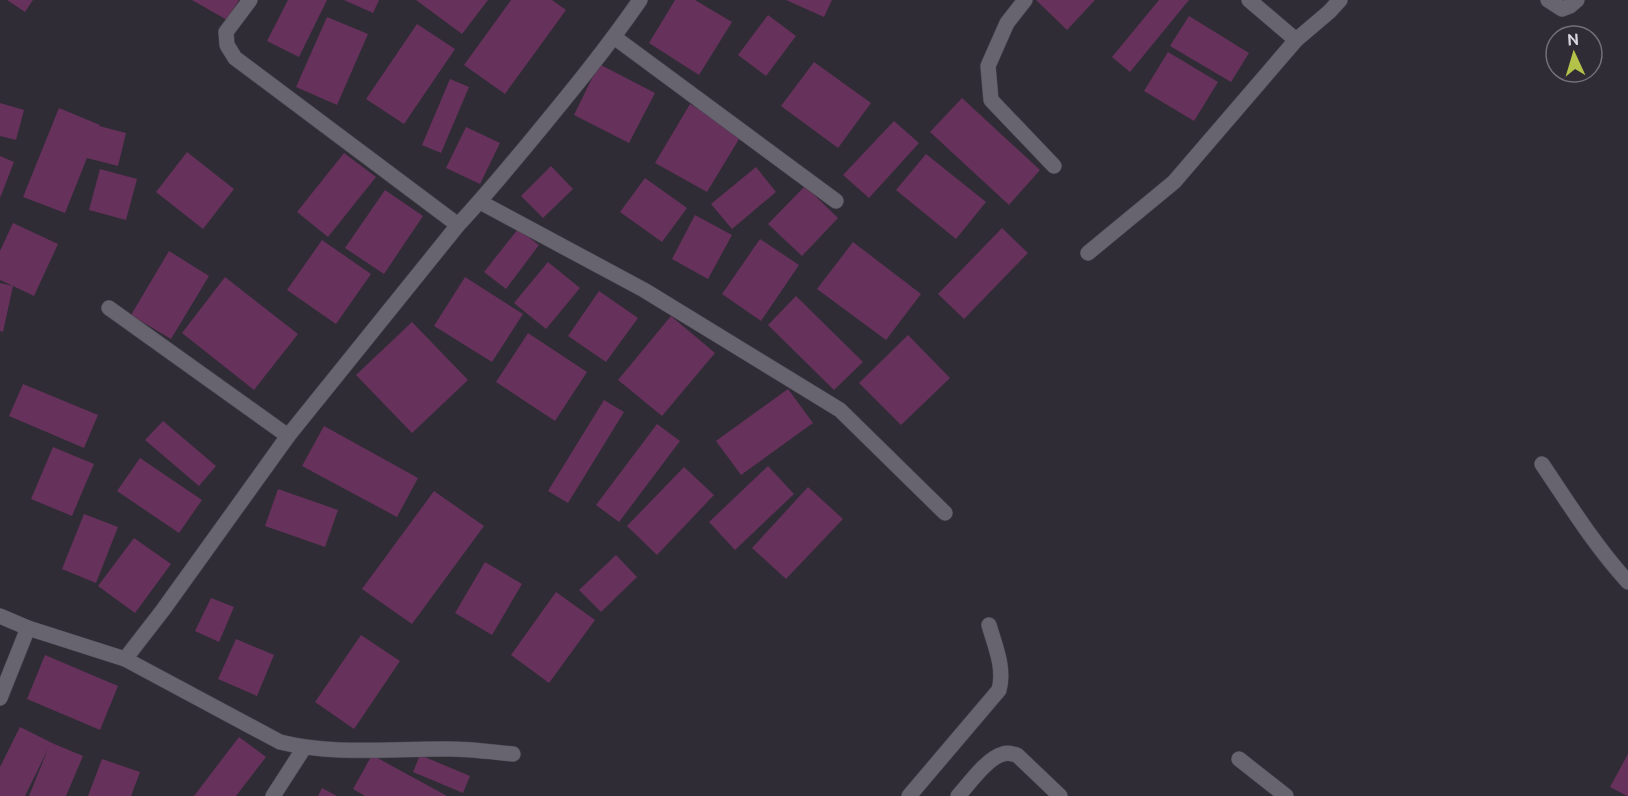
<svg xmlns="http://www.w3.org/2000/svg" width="1628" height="796" font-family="Ubuntu,sans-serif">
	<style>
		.building { fill: #66315b }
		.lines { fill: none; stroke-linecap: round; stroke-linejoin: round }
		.minor-casing { stroke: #49474f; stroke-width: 16 }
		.minor { stroke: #67636f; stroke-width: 15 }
	</style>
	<rect width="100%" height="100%" fill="#2f2c36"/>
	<g class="building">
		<path d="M7,0H33L25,12Z"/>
		<path d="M192,0H239L227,20Z"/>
		<path d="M288,0H327L299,57L267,41Z"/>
		<path d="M344,0H379L373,13Z"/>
		<path d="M416,0H488L462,34Z"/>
		<path d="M511,0H552L566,10L505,94L464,65Z"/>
		<path d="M675,0H695L732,22L699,75L649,43Z"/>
		<path d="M786,0H832L824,17Z"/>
		<path d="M1036,0H1095L1067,30Z"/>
		<path d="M1159,0H1189L1130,72L1112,57Z"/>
		<path d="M768,15L796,36L766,76L738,55Z"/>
		<path d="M1189,16L1249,53L1231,82L1170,46Z"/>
		<path d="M327,17L368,34L337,105L296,87Z"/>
		<path d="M417,24L455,49L404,124L366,99Z"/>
		<path d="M1168,52L1218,82L1194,121L1144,91Z"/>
		<path d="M814,62L871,103L838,148L781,106Z"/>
		<path d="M599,64L655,93L629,143L574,115Z"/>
		<path d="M450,79L469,87L441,153L422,145Z"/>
		<path d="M962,98L1040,170L1009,205L930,132Z"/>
		<path d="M0,103L24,110L16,140L0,136Z"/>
		<path d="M690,104L742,134L707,192L655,163Z"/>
		<path d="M59,108L100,125L99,126L126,133L118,166L87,158L65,213L23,197Z"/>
		<path d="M894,121L919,143L869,198L843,175Z"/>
		<path d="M466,127L500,143L480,184L446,168Z"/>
		<path d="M187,152L234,189L203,229L156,192Z"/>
		<path d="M344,153L376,177L328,237L297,212Z"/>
		<path d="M926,154L986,202L956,239L896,190Z"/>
		<path d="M0,156L14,162L0,198Z"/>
		<path d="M551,166L573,189L543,218L521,196Z"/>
		<path d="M756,167L776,192L732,229L711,204Z"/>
		<path d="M100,169L137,179L126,220L89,210Z"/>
		<path d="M645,178L687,208L662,242L620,212Z"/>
		<path d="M805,186L838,218L802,256L768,224Z"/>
		<path d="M385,190L423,216L384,274L345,248Z"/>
		<path d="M695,215L732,235L708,279L672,259Z"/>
		<path d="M13,223L58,244L34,296L13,286L3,332L0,331V283L13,286L0,280V251Z"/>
		<path d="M1002,228L1028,253L964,319L938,294Z"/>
		<path d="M518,229L539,245L506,289L484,272Z"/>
		<path d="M760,239L799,265L761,321L722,294Z"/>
		<path d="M322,240L371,274L336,324L287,290Z"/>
		<path d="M853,242L921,294L886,340L817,289Z"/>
		<path d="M169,251L209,276L171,339L131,315Z"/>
		<path d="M548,262L580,288L546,329L514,303Z"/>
		<path d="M225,277L298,334L254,390L182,333Z"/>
		<path d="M465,277L523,314L492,362L434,326Z"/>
		<path d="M599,291L638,318L606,362L568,336Z"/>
		<path d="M796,296L863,362L834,390L768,325Z"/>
		<path d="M671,316L715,353L662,416L618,380Z"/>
		<path d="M412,322L468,380L412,433L356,375Z"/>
		<path d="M528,333L587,372L555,421L496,382Z"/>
		<path d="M908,335L950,378L901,425L859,383Z"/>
		<path d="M23,384L98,415L84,448L9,416Z"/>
		<path d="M788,389L813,423L741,475L716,441Z"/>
		<path d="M604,400L624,412L568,503L548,491Z"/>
		<path d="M163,421L216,466L199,486L145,440Z"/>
		<path d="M657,424L680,441L619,522L596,505Z"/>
		<path d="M324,426L418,478L397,517L302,466Z"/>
		<path d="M53,447L94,464L72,516L31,499Z"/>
		<path d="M140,458L202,500L179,533L117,491Z"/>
		<path d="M768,466L794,494L735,550L709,522Z"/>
		<path d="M684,467L714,495L657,555L627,526Z"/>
		<path d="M808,487L843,519L786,579L752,548Z"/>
		<path d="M278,489L338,510L325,547L265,526Z"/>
		<path d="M434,491L484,526L412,624L362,589Z"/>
		<path d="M84,514L118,527L96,583L62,569Z"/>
		<path d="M134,538L171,564L135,613L98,586Z"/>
		<path d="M616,555L637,577L601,612L579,590Z"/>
		<path d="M485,562L522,584L492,635L455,613Z"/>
		<path d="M556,592L595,620L549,683L511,655Z"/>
		<path d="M211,598L234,607L219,642L195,631Z"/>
		<path d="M361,635L400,661L354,729L315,702Z"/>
		<path d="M236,639L274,655L257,696L218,679Z"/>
		<path d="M45,655L118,686L100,730L27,699Z"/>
		<path d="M20,727L52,743L83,756L66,796H29L48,749L25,796H0V767Z"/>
		<path d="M239,737L266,757L236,796H194Z"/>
		<path d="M1628,754V796H1627L1610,787Z"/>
		<path d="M372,755L447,796H365L353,789Z"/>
		<path d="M420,755L470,776L463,793L413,772Z"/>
		<path d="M102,759L140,772L131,796H88Z"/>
		<path d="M322,788L337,796H318Z"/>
	</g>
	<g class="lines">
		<g class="minor-casing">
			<g id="minor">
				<path d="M250,0L226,32L227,45L235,58L458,225"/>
				<path d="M1025,0L1007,23L988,66L991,100L1054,166"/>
				<path d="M1249,0L1296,40"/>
				<path d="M1548,0L1562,9L1570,6L1577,0"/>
				<path d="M614,37L836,201"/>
				<path d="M480,202L644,290L840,410L945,513"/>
				<path d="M1088,253L1174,182L1296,40L1329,12L1340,0"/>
				<path d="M109,308L288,436"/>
				<path d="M1542,464C1569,504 1595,546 1628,582"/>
				<path d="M0,616L28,628L125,659L163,610L288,436L458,225C484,197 509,167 533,138C570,93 607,48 640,0"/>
				<path d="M125,659L280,742C336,756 393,748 449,749C471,749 492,752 513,754"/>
				<path d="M0,698L28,628"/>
				<path d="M1239,759L1286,796"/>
				<path d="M273,796L304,748"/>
				<path d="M909,796L999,690C1005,668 995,646 989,625"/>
				<path d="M958,796C969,784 987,758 1003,754C1008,752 1012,754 1017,755L1060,796"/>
			</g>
		</g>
		<use href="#minor" class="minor"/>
	</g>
	<g transform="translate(1574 54) rotate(356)"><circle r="28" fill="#2f2c36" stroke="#737079" stroke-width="1.5"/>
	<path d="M0-4.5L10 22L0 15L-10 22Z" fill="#b4c24a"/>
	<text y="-9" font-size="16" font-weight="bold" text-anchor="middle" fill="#d9d7de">N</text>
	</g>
</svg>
